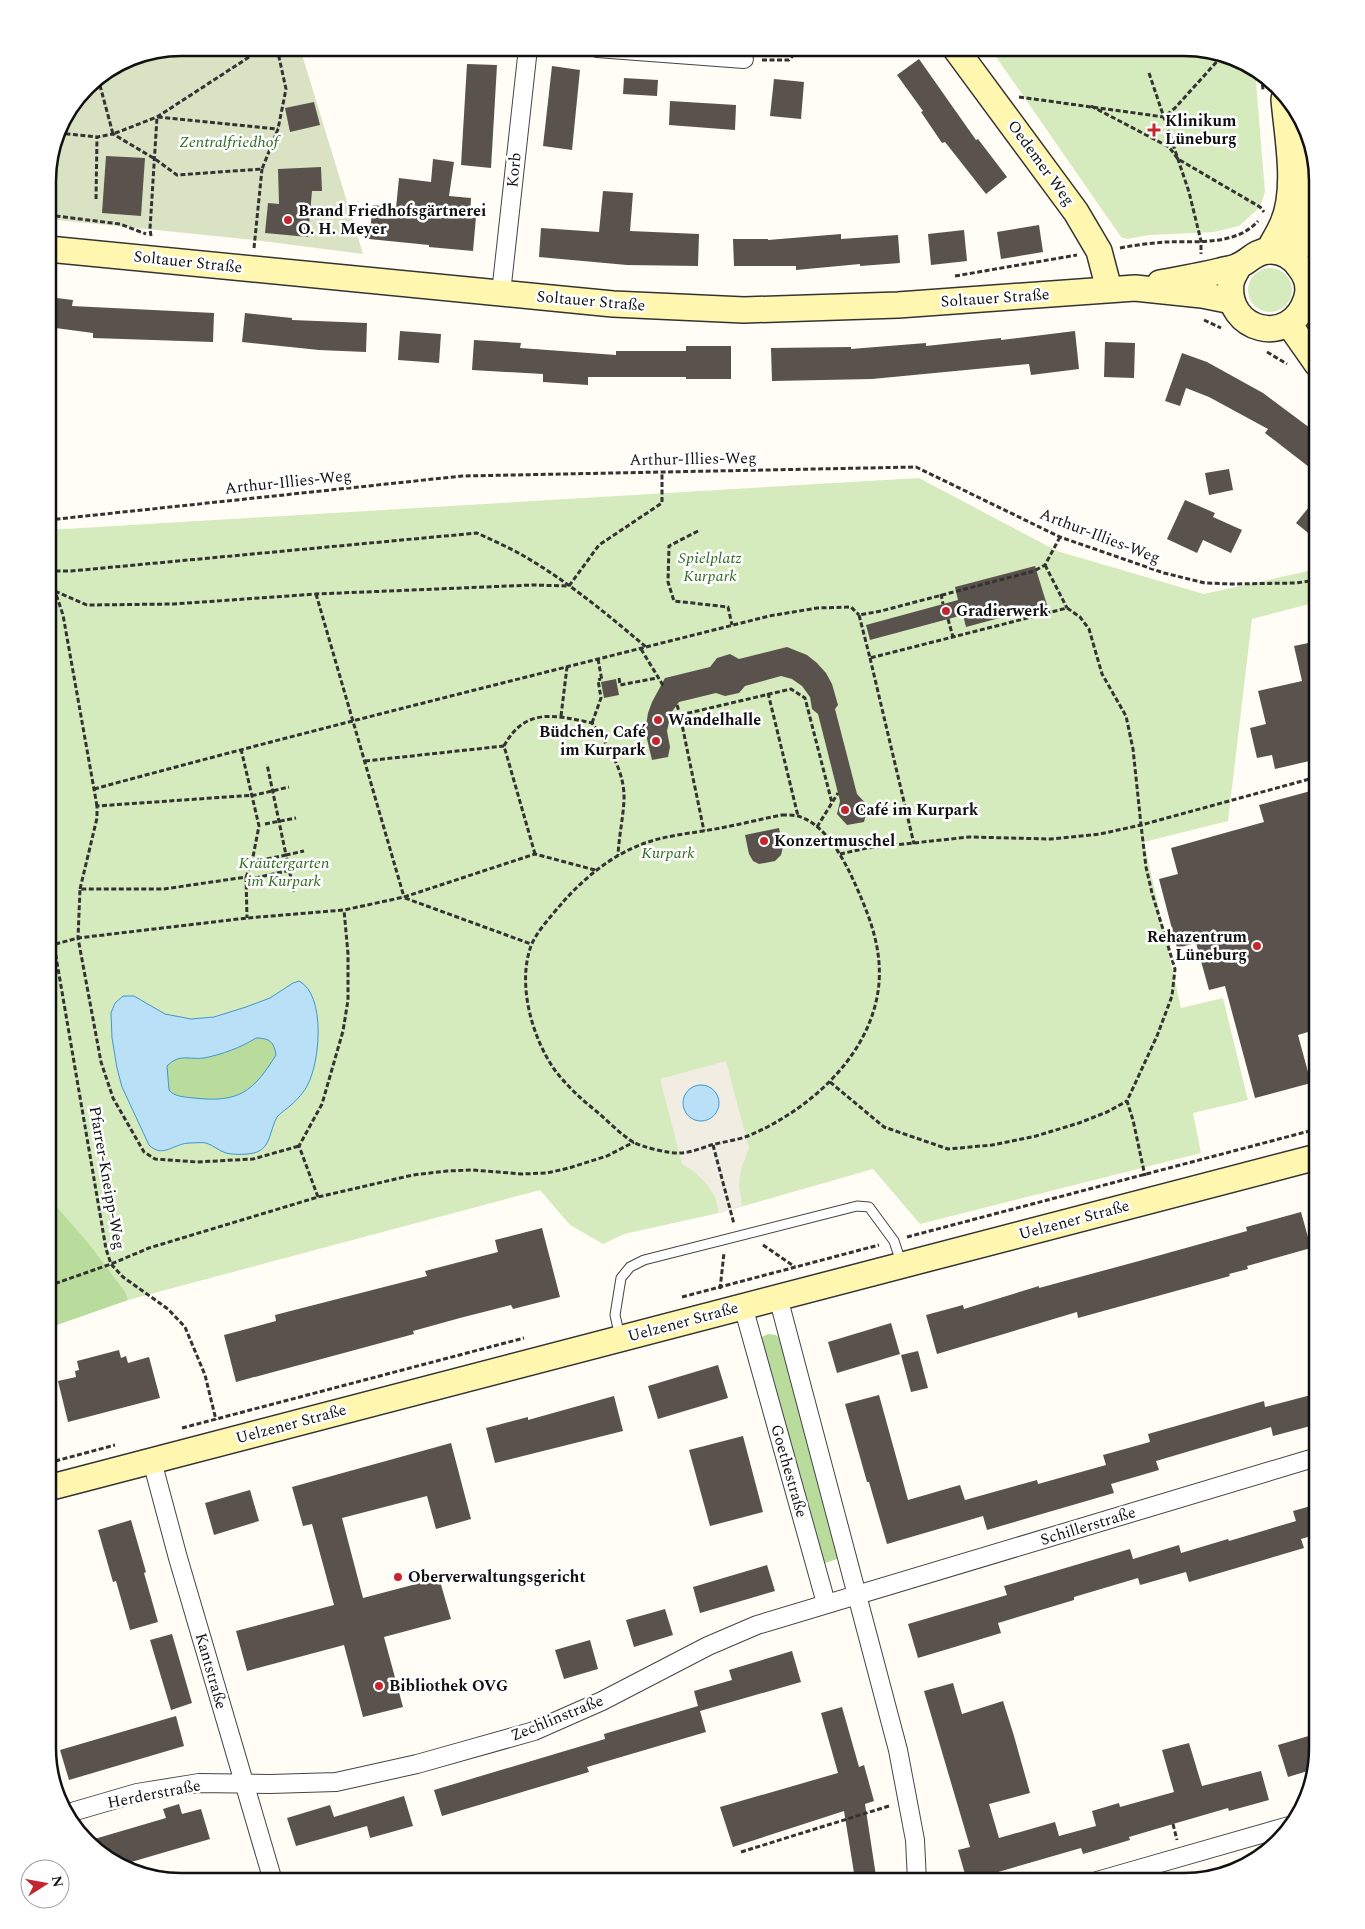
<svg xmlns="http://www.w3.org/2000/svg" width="1365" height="1929" font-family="Spectral,serif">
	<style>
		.green { fill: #d5ebbd }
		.forest { fill: #b9dc9c }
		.cemetery { fill: #d9e3c4 }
		.plaza { fill: #f1ede2; fill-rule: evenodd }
		.water { fill: #b9e0f7; stroke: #3f96cf; fill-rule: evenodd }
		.building { fill: #5a524d }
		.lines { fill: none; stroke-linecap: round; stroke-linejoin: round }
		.lane-casing { stroke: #444; stroke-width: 11 }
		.street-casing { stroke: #444; stroke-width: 20 }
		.secondary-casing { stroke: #333; stroke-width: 28 }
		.path { stroke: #333; stroke-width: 3; stroke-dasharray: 5 2.5; stroke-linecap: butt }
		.lane { stroke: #fff; stroke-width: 9 }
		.street { stroke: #fff; stroke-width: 18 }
		.secondary { stroke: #fff6b0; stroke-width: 25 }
		.poi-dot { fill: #c4262e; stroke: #fff; stroke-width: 2 }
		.labels { text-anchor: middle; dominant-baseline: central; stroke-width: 5; stroke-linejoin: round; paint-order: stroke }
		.poi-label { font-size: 16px; font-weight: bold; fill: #111; stroke: #fff; text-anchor: start }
		.park-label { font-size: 16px; font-style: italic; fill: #2f6b1f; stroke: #fff }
		.street-label { font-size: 16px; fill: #111; stroke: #fff }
		.rim { fill: none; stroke: #111; stroke-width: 2.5 }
	</style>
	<rect width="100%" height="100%" fill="#fffdf5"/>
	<g class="green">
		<path d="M990,48H1192L1251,66L1255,70L1265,192L1260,207L1239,226L1214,232L1149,235L1127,239L1121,237Z"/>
		<circle cx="1270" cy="290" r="22"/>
		<path d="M919,478L1057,551L1204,594L1317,569V602L1252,619L1228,821L1144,842L1181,1008L1223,998L1248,1100L1193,1113L1201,1153L920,1224L873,1169L719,1213L624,1234L603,1244L570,1225L540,1190L128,1300L48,1328V530Z"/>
	</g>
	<g class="forest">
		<path d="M256,1038H266L272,1041L277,1055C253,1092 239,1103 194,1098C186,1097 174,1097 169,1090L167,1066L174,1059L242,1046Z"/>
		<path d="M48,1197L89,1244L125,1292L128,1300L48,1328Z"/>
		<path d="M768,1334L776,1335L782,1341L839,1549L837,1559L825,1563L819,1561L760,1346L762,1337Z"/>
	</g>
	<path class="cemetery" d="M181,48H300L363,254L254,240L48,219V172L61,122L93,81L130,58Z"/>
	<path class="plaza" d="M726,1061L749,1148L741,1169L739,1185L742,1206L719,1213L715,1197L707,1184L695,1172L682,1164L660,1079ZM717,1094L719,1106L713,1116L708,1119L697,1120L687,1113Z"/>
	<g class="water">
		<path d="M299,981C326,995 320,1061 308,1084C305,1091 297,1100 291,1105C287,1109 281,1112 277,1117C270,1129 271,1147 257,1152C250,1155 233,1155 226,1153C219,1151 213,1145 206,1143C201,1142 195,1143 190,1143C174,1143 163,1159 149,1145L122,1087L117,1068L112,1038L111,1013L115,1003L123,996H134L165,1014L191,1019L214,1017L246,1007L270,998L293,983ZM256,1038C270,1038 274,1042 276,1055C253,1092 239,1103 194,1098C186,1097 174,1097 169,1090L167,1066C180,1053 189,1060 204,1058C223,1054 240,1048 256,1038Z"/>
		<circle cx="701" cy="1103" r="18"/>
	</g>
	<g class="building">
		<path d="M919,59L976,140L978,139L1007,177L986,194L945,142L942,143L921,112L923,111L897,75Z"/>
		<path d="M467,64L497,65L491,168L461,165Z"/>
		<path d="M552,66L580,70L572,150L543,146Z"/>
		<path d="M624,78L658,80L657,96L623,94Z"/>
		<path d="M774,79L804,82L801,119L770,116Z"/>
		<path d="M670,101L736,105L735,130L669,125Z"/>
		<path d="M314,102L320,125L290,132L285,108Z"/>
		<path d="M106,156L145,158L141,216L102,213Z"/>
		<path d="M433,159L454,162L449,196L471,198L470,216L476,217L473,251L429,247V245L369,239L373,205L396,208L399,178L431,182Z"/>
		<path d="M321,167L322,191H312L308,237L265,233L268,203L279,204L278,169Z"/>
		<path d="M603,191L633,193L630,231L699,234L698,266L627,265L539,257L541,228L599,232Z"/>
		<path d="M1039,225L1043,252L1001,259L997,232Z"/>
		<path d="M964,230L967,261L931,265L928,234Z"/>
		<path d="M841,234V239L898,235L900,263L860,266V264L796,270V266H734L733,239H768V240Z"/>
		<path d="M48,297L73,300L72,306L214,313L213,342L93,338V333L48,327Z"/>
		<path d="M245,313L292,318V320L367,323L366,352L319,350L242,342Z"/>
		<path d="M400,331L441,334L439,363L398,360Z"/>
		<path d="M1075,331L1079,369L1031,375L1029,364L872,379L772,381L771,348L851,347V349L926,343V346L1001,338V340Z"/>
		<path d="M474,340L521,343L520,348L616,355V351H686V346H731V379H686V377H588V385L543,382V374L472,370Z"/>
		<path d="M1105,342L1135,343L1134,378L1104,377Z"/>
		<path d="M1182,353L1207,362L1263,393L1318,434V474L1265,433L1268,429L1209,397L1186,388L1180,406L1165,401Z"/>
		<path d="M1229,469L1233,490L1209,495L1205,473Z"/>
		<path d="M1318,496V541L1296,523Z"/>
		<path d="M1185,500L1215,513L1213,517L1242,530L1231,553L1203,540L1197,553L1167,539Z"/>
		<path d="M1035,566L1047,605L966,627L963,615L870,640L866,625L958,600L955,587Z"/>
		<path d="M1318,641V759L1275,769L1272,755L1257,758L1250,728L1266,724L1258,691L1302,681L1294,646Z"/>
		<path d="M787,647L807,655L817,663L826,673L832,684L838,705L835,709L857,794L868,806L864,822L847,825L837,814L840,801L818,714L812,709L810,697L802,686L792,679L781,676L745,686L739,693L725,696L716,693L679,702L671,713L667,731L670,747L668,757L652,760L647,739L646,726L648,713L652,702L665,678L710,667L717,658L730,654L739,659Z"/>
		<path d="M616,679L619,695L604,698L601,682Z"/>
		<path d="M1318,789V1029L1298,1035L1311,1083L1255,1098L1225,986L1209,990L1196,943L1177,948L1159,879L1178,874L1171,848L1264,822L1259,805Z"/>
		<path d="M779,828L783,847L781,855L775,861L759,864L753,861L749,854L745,835Z"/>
		<path d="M1301,1212L1311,1248L1247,1266L1248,1269L1229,1274L1230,1276L1078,1318L1077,1312L937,1354L926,1315L963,1305L964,1309L1039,1286V1288L1139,1261L1247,1231L1246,1227Z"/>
		<path d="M542,1228L560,1297L513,1309L511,1305L460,1318L413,1331L414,1334L236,1382L224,1335L276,1321L275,1315L427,1276L425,1271L498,1252L495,1240Z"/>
		<path d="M891,1323L900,1354L837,1373L828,1342Z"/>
		<path d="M119,1350L121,1358L126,1356L128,1363L149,1357L160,1398L68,1422L58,1381L76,1377L75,1371L79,1370L77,1361Z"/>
		<path d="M918,1351L928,1388L911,1392L901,1355Z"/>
		<path d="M718,1365L728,1398L658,1419L648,1386Z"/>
		<path d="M879,1395L908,1500L960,1485L965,1500L1037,1480L1038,1484L1106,1465L1103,1455L1150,1442L1148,1434L1264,1401L1265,1407L1311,1395L1314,1404L1318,1402V1424L1273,1436L1271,1427L1156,1461L1159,1470L1111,1484L1114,1493L987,1530L983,1516L887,1544L869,1482H867L845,1404Z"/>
		<path d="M614,1396L623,1431L495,1463L486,1428L528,1417V1420Z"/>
		<path d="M743,1436L763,1512L710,1526L689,1450Z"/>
		<path d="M451,1443L471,1519L436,1529L427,1496L342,1518L363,1598L439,1578L451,1619L384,1637L403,1707L363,1717L344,1645L247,1671L236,1631L334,1605L312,1524L303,1526L292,1487Z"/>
		<path d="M250,1490L259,1521L214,1535L205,1503Z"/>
		<path d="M1318,1504V1534L1301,1539L1304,1548L1189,1582L1186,1572L1140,1585L1138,1578L1074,1597V1600L998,1623L1001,1633L918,1658L908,1624L1007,1595L1004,1586L1130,1549L1133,1559L1179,1545L1181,1553L1228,1539L1229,1541L1296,1521L1293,1511Z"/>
		<path d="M131,1520L146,1572L144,1573L158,1622L130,1630L116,1581L113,1582L98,1530Z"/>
		<path d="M767,1565L775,1591L700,1613L693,1587Z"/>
		<path d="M665,1609L673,1635L634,1647L626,1620Z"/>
		<path d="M172,1634L192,1703L171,1710L150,1640Z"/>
		<path d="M590,1640L598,1669L564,1679L555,1650Z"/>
		<path d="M792,1651L801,1682L700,1711L706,1732L587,1767L589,1772L442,1816L434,1790L605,1739L604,1734L698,1706L694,1691L732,1680L729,1670Z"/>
		<path d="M953,1683L962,1714L1003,1701L1014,1736L1030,1793L989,1804L999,1838L1055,1822L1059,1836L1096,1826L1092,1811L1119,1803L1120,1807L1174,1792L1162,1750L1189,1743L1202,1786L1261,1771L1269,1800L1229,1811L1228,1808L1173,1824L1129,1837L1130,1840L1083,1854L1081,1848L967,1881L958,1850L970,1847L924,1691Z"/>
		<path d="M842,1707L859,1767L864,1765L874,1801L865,1804L876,1876L855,1879L844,1811L733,1847L720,1807L838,1773L821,1713Z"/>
		<path d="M176,1716L184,1746L69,1780L60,1750Z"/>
		<path d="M1312,1735L1317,1750L1311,1770L1288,1777L1278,1745Z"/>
		<path d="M404,1796L413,1826L370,1838L367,1826L296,1846L287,1818L330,1805L334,1817Z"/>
		<path d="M179,1804L182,1814L201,1809L210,1839L121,1865L114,1863L91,1840L166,1818L163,1809Z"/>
	</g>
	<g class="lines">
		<g class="lane-casing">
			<path id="lane" d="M620,1337L615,1315L621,1278L630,1267L644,1260L857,1206L869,1207L894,1241L902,1265"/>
		</g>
		<g class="street-casing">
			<g id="street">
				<path d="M597,48L744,59"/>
				<path d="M501,293L528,48"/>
				<path d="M778,1297L898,1750L915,1840L917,1881"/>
				<path d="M743,1306L826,1603"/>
				<path d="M152,1461L178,1558L273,1881"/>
				<path d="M65,1814L137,1793L199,1783L270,1784L336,1782L417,1764L534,1731L602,1701L708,1646L757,1625L1317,1457"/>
				<path d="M1097,1881L1289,1826"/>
			</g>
		</g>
		<g class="secondary-casing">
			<g id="secondary">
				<path d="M955,48L1076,212L1099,251L1109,289"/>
				<path d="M48,249L613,304L744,310L898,305L1135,288L1202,295L1232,301"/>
				<path d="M1268,251C1273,242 1279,233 1283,223C1298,188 1287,136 1284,99"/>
				<path d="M1294,259C1306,220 1311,189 1308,147"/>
				<path d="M1160,283C1180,279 1200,276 1220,271C1226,269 1233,269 1238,266C1250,261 1254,252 1268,251C1282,250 1293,257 1300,268C1307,277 1310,289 1306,300C1290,348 1225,331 1231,283C1232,278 1236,271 1239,266"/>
				<path d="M1289,324L1317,364"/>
				<path d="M48,1488L1317,1157"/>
			</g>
		</g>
		<g class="path">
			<path d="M762,60H789L800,48"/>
			<path d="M1149,73L1189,192L1201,241V254"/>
			<path d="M1262,77L1263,91"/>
			<path d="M98,78L113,134L157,117L263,48"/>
			<path d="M1019,97L1164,117L1175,108L1221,57"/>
			<path d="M1091,106L1169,147L1178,159L1260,207L1264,212"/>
			<path d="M58,133L97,137L113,134L155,159L177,175L262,169L278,129L286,89L277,48"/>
			<path d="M96,199L97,137"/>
			<path d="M48,215L120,224L146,234"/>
			<path d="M151,236L150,229L157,117L278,129"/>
			<path d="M254,248L262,169"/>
			<path d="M1120,248C1135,245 1151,243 1166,242C1196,241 1236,246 1258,221"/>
			<path d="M955,276L1077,255"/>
			<path d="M1204,320L1221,328"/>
			<path d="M1267,352L1287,364"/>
			<path d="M48,520L462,476L916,467L1060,537L1164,573L1205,583L1232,584L1296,583L1317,580"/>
			<path d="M698,531L669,546L668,582L674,601L728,607L732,625"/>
			<path d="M1060,537L1045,565L1034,571L881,611L859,615L870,658L1067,608L1080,617L1089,629L1102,674L1126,716L1133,749L1141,825L1317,777"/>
			<path d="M1045,565L1067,608"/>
			<path d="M48,571H71L477,533C492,540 508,547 522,555C566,580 607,614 646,647"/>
			<path d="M48,583L55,591L63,615L97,806"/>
			<path d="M569,586L599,545L662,503V472"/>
			<path d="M55,591L87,605L174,604L316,594L533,585L569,586"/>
			<path d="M316,594L404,897"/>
			<path d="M941,594L943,604"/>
			<path d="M948,619L953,637"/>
			<path d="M641,649L664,687"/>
			<path d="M870,658L914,844"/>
			<path d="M598,659L602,681"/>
			<path d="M619,678L620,685L657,678"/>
			<path d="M768,693L798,816"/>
			<path d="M677,705L680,715L704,831"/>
			<path d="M680,715L791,689L805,698L832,803"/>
			<path d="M561,716L567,667"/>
			<path d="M592,723L601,698L598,680L601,679"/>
			<path d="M504,746C525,707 555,715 592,723C608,745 625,771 624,800C623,819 619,836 618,855"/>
			<path d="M241,749L259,826L252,862L246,877L164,889H80L78,938L101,1062L113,1098L144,1152L155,1159L197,1162L253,1159L299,1146"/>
			<path d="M365,761L504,746L535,854"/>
			<path d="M94,789C318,728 544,673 769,616L817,608L851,607L859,615"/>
			<path d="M782,815C787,815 794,815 798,816C824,824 840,853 851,875C867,910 882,944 879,983C873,1054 810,1110 748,1136C737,1140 723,1142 711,1145C702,1148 690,1153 680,1153C670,1154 642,1147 633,1142C620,1134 608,1121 596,1111C580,1098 566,1085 554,1069C532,1037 517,984 531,946C536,932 553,914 563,902C579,884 599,866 621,854C650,838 671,836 703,831C730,827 756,820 782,815Z"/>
			<path d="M265,824L296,818"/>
			<path d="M817,827L838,793"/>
			<path d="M840,854L867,848L969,837L1051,839L1100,834L1141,825L1146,867L1152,893L1175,969L1172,996L1157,1036L1127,1101L1133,1120L1145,1176"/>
			<path d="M252,862L286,855L267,764"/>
			<path d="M246,877L247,918"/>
			<path d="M255,878L304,867"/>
			<path d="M80,889L97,818V806L255,795L289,787"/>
			<path d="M294,892L286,855L304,851"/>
			<path d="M405,898L531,944"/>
			<path d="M48,910L106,1249L111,1264L123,1277L168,1309L185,1327L205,1375L216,1420"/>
			<path d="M48,946L78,938L247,918L344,910L404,897L535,854L595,870"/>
			<path d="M830,1082L884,1127L948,1149L992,1145L1036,1136L1079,1123L1107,1112L1127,1101"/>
			<path d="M713,1145L734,1224"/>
			<path d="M318,1197L299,1146L322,1104L343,1031L348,1000V954L344,910"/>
			<path d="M907,1237L1317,1129"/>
			<path d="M763,1245L795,1267"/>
			<path d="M48,1286L111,1264L149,1248L318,1197L413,1175L447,1171L473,1170L522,1174L547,1173L569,1168L607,1156L634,1142"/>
			<path d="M720,1289L724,1253"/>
			<path d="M682,1297L879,1245"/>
			<path d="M182,1428L524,1338"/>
			<path d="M48,1463L115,1445"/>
			<path d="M1173,1824L1177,1840"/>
			<path d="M741,1852L889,1806"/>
		</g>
		<use href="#lane" class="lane"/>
		<use href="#street" class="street"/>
		<use href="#secondary" class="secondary"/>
	</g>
	<g class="poi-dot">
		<path d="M1151.5 122.5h5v5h5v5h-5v5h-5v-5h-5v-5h5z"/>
		<circle cx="288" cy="220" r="5"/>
		<circle cx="946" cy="611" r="5"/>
		<circle cx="658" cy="720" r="5"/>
		<circle cx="656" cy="741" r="5"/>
		<circle cx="845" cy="810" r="5"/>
		<circle cx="764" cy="841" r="5"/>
		<circle cx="1257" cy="946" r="5"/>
		<circle cx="398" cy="1577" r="5"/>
		<circle cx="379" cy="1686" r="5"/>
	</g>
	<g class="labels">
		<g class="poi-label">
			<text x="1165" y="121">Klinikum<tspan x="1165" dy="18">Lüneburg</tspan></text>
			<text x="298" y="211">Brand Friedhofsgärtnerei<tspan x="298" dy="18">O. H. Meyer</tspan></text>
			<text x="956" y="611">Gradierwerk</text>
			<text x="668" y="720">Wandelhalle</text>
			<text x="646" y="732" text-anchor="end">Büdchen, Café<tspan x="646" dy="18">im Kurpark</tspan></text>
			<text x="855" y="810">Café im Kurpark</text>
			<text x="774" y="841">Konzertmuschel</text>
			<text x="1247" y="937" text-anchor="end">Rehazentrum<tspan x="1247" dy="18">Lüneburg</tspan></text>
			<text x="408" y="1577">Oberverwaltungsgericht</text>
			<text x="389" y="1686">Bibliothek OVG</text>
		</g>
		<g class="park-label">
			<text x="229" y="142">Zentralfriedhof</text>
			<text x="710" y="558">Spielplatz<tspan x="710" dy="18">Kurpark</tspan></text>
			<text x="668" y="853">Kurpark</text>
			<text x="284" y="863">Kräutergarten<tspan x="284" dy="18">im Kurpark</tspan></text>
		</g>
		<g class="street-label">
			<text transform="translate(1041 163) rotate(54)">Oedemer Weg</text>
			<text transform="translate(514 170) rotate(-84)">Korb</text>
			<text transform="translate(188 262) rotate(6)">Soltauer Straße</text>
			<text transform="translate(995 298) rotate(-4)">Soltauer Straße</text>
			<text transform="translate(591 301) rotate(5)">Soltauer Straße</text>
			<text transform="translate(693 459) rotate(-1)">Arthur-Illies-Weg</text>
			<text transform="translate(288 482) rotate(-6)">Arthur-Illies-Weg</text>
			<text transform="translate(1100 536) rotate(21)">Arthur-Illies-Weg</text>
			<text transform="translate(107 1178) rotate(80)">Pfarrer-Kneipp-Weg</text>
			<text transform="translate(1074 1220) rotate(-15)">Uelzener Straße</text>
			<text transform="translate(683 1322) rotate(-15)">Uelzener Straße</text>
			<text transform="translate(291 1424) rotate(-15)">Uelzener Straße</text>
			<text transform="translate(789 1471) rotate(74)">Goethestraße</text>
			<text transform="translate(1088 1526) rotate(-17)">Schillerstraße</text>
			<text transform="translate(211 1671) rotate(74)">Kantstraße</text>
			<text transform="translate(557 1718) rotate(-22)">Zechlinstraße</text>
			<text transform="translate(154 1794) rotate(-11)">Herderstraße</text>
		</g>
	</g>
	<path d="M0 0H1365V1929H0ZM181 56H1184A125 125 0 0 1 1309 181V1748A125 125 0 0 1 1184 1873H181A125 125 0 0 1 56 1748V181A125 125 0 0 1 181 56Z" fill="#fff" fill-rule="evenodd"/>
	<path class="rim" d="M181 56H1184A125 125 0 0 1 1309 181V1748A125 125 0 0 1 1184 1873H181A125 125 0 0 1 56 1748V181A125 125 0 0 1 181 56Z"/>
	<g transform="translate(45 1884) rotate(79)"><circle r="24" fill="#ffffff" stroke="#a0a0a0"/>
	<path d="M0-4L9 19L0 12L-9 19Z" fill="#c4262e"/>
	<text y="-8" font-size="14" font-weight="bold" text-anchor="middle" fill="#111111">N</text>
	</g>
</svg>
